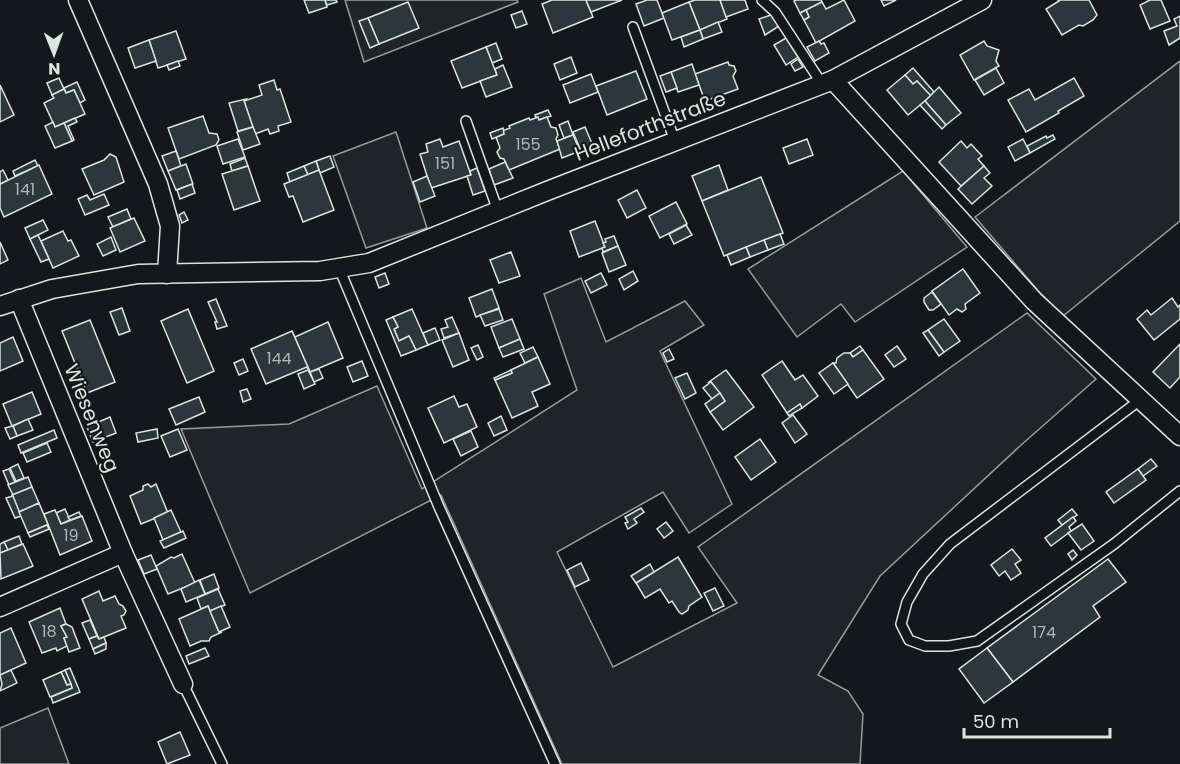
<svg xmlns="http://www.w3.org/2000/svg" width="1180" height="764" font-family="Poppins,sans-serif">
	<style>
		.green { fill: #202428; stroke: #939e99; stroke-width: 1.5 }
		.building { fill: #2c363c; stroke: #d8e6dc; stroke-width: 1.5 }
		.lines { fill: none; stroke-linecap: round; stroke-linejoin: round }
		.lane-casing { stroke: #d8e6dc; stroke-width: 12 }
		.street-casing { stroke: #d8e6dc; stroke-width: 21 }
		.lane { stroke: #14181c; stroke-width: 9 }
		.street { stroke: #14181c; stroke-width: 18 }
		.labels { text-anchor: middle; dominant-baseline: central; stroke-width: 4.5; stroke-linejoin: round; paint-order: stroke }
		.number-label { font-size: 16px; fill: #adbab4 }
		.street-label { font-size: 20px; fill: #d8e6dc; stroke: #14181c }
	</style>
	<rect width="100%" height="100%" fill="#14181c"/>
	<g class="green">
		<path d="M345,0H517L518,2L364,62Z"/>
		<path d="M1180,61V221L1063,316L1041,294L975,217Z"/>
		<path d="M396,132L427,228L366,248L333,156Z"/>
		<path d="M903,171L967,247L855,322L841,304L797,337L748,269Z"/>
		<path d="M581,278L606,342L685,301L704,325L660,351L732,504L689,533L663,492L557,552L613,667L737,603L698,547L1027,313L1096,379L1020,446L880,576L818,675L848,691L863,714L860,764H562L441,495L250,593L181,429L289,424L377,386L422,489L577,390L544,294Z"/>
		<path d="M48,708L69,764H0V728Z"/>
	</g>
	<g class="building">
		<path d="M304,0H325L327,7L309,13Z"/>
		<path d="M325,0H336L337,2L327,5Z"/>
		<path d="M552,0H586L593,17L553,33L542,4Z"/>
		<path d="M586,0H622L591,12Z"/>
		<path d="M647,0H657L664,18L644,26L636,4Z"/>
		<path d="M695,0H720L727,19L700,30L689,2Z"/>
		<path d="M720,0H745L748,9L726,17Z"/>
		<path d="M796,0H821L822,2L800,13L794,1Z"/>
		<path d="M844,0L855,21L816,43L804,20L809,17L806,10L822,2L826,9Z"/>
		<path d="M881,0H896L884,6Z"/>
		<path d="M1058,0H1089L1097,15L1093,20L1083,26L1079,25L1062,35L1046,9L1059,1Z"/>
		<path d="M1150,0H1161L1170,21L1150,29L1140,5Z"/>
		<path d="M408,2L419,28L379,44L368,18Z"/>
		<path d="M689,2L700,30L672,40L662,13Z"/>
		<path d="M806,10L809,17L804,20L800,13Z"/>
		<path d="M522,11L527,24L516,28L511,15Z"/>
		<path d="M771,15L779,26L765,35L759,19Z"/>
		<path d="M1180,16V38L1169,45L1164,31L1177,26L1174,19Z"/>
		<path d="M368,18L379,44L370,48L359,21Z"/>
		<path d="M718,22L722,32L703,39L700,30Z"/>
		<path d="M700,30L703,39L684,47L681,37Z"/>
		<path d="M176,31L186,59L158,68L149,40Z"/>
		<path d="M786,38L798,57L786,65L774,45Z"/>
		<path d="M149,40L156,61L135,68L128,48Z"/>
		<path d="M819,41L821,44L824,43L829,53L815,61L807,47Z"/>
		<path d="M984,41L987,46L999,50L996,61L999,66L974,80L960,55Z"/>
		<path d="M496,43L502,59L492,63L486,47Z"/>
		<path d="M486,47L497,75L462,88L451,61Z"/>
		<path d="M571,57L577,73L560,80L554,64Z"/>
		<path d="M798,59L803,67L795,71L791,64Z"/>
		<path d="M178,61L180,66L169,70L167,65Z"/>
		<path d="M728,62L729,65L734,66L736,71L733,76L738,89L705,101L695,74Z"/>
		<path d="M692,64L699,85L678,92L671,72Z"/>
		<path d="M503,65L512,87L486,97L480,81L497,75L495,69Z"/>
		<path d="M913,68L934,92L930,96L917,81L913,84L905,75Z"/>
		<path d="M996,68L1004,83L984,95L975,80Z"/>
		<path d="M636,71L647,99L607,115L596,86Z"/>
		<path d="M671,72L677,88L666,92L660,76Z"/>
		<path d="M591,74L598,92L570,103L563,85Z"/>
		<path d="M905,75L913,84L917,81L931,96L908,115L887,90Z"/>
		<path d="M59,78L64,89L52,95L47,83Z"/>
		<path d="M1074,78L1084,96L1058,111L1059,113L1026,132L1008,100L1029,89L1035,100Z"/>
		<path d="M274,80L277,90L280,89L291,122L278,126L279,131L270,134L268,129L255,134L244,101L262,95L259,85Z"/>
		<path d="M77,82L85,100L80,103L74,90L66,93L64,88Z"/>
		<path d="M0,85L14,115L0,122Z"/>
		<path d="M939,87L961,113L946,125L925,101Z"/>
		<path d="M64,89L66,93L74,90L85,114L55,127L44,103L54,98L52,95Z"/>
		<path d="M246,99L244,101L253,127L238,131L229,103Z"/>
		<path d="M925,101L946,125L942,129L920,105Z"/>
		<path d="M548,110L551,116L539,120L536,117L535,115Z"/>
		<path d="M203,116L209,133L217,134L219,140L216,145L179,159L168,128Z"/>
		<path d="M538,117L539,120L547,117L551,127L556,128L558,135L556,139L560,149L509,170L504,159L500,158L497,152L500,148L496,137L504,134L502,131L510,128L509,126L529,118L530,120Z"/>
		<path d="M75,118L77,122L68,126L74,140L72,141L64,123Z"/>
		<path d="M568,121L573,135L564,138L559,125Z"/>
		<path d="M53,122L55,127L64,123L72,141L55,148L45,126Z"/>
		<path d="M253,127L260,144L243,150L237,132Z"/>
		<path d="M585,127L593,146L581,151L573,132Z"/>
		<path d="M503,128L504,134L492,139L490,133Z"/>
		<path d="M573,135L580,151L562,158L557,141Z"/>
		<path d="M1053,135L1055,139L1030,153L1027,146L1046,136L1047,138Z"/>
		<path d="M238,139L245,157L223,164L217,146Z"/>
		<path d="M440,139L443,147L459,141L471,175L431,188L420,154L428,152L426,144Z"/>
		<path d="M807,139L813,155L789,164L783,148Z"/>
		<path d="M1023,139L1030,153L1015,161L1008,147Z"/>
		<path d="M961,141L967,148L971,144L982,156L978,159L984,166L961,186L939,162Z"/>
		<path d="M176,151L181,166L168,171L162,156Z"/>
		<path d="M110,154L116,157L124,182L94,195L82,169L104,160Z"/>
		<path d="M330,156L334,167L320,173L316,161Z"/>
		<path d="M245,158L248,166L232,171L230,164Z"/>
		<path d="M35,160L38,166L15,176L13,171Z"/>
		<path d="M316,161L319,170L308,175L304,166Z"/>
		<path d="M505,162L513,178L494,185L489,169Z"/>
		<path d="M186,164L193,184L176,190L168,171Z"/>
		<path d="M39,165L52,194L4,217L0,208V184Z"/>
		<path d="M719,165L728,190L702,201L692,176Z"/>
		<path d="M248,166L260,201L234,210L222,174Z"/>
		<path d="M304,166L308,175L290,182L287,173Z"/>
		<path d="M984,166L990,173L984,178L992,186L972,204L958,189Z"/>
		<path d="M477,168L485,191L473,195L467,176L471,175L470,171Z"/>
		<path d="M3,170L8,180L0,184V172Z"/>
		<path d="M319,170L334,210L303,222L293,196L289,197L284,184Z"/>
		<path d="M427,176L435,196L420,202L413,182Z"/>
		<path d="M761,177L783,233L724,256L702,201Z"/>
		<path d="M192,184L195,193L180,199L177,190Z"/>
		<path d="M637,190L646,208L627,218L618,200Z"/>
		<path d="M104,194L109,205L85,215L78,199L87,195L90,200Z"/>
		<path d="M676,202L687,224L660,238L649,216Z"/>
		<path d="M127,209L131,219L113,227L108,217Z"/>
		<path d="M184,212L188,220L182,223L179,215Z"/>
		<path d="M134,218L145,241L120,252L110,228Z"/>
		<path d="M43,220L48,230L30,239L25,228Z"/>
		<path d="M595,221L605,247L579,257L570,231Z"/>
		<path d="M686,225L692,235L674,244L669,234Z"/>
		<path d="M63,231L68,241L71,240L79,256L53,268L41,241Z"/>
		<path d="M780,234L784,244L768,250L764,240Z"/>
		<path d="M38,235L49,259L41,262L30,239Z"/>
		<path d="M614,236L618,246L603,252L602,248L605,247L603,243L606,242L605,239Z"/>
		<path d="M111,237L116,250L103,256L97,244Z"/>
		<path d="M764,240L768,250L750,257L746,247Z"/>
		<path d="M0,242L8,260L0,264Z"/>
		<path d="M618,246L626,265L609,272L602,253Z"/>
		<path d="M746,247L750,257L731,265L727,255Z"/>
		<path d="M511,252L520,276L499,283L490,260Z"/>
		<path d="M963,269L980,293L965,304L966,309L962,312L957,309L949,315L932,291Z"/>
		<path d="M633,271L638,281L624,290L619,279Z"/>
		<path d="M385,273L389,284L379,288L375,277Z"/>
		<path d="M601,273L607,285L591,293L585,281Z"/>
		<path d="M492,289L499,308L476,317L469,298Z"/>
		<path d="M932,292L941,304L933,310H929L924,302V298Z"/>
		<path d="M1172,298L1178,307L1180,305V319L1154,340L1137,319L1147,310L1151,315Z"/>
		<path d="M216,299L227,326L217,329L215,322H217L208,302Z"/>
		<path d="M122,308L130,331L119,335L110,312Z"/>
		<path d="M188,309L214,371L187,383L161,321Z"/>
		<path d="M412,309L428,345L416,350L409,336L399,341L394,329L398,327L393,317Z"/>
		<path d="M499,309L503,320L485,326L480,315Z"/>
		<path d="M393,317L398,327L394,329L399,341L409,336L416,350L401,356L386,320Z"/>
		<path d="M452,317L459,333L444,338L441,329L448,327L445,320Z"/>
		<path d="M512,319L520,339L499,348L491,327Z"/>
		<path d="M944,319L960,341L944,352L928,330Z"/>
		<path d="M90,320L115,382L87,393L62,331Z"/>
		<path d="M328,322L343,358L310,372L292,331L295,337Z"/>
		<path d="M435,328L440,340L428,345L423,333Z"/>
		<path d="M928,330L944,352L939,356L923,333Z"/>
		<path d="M292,331L310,372L307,367L266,384L251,349Z"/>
		<path d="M459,333L469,360L453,367L442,340Z"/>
		<path d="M13,337L23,361L0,371V343Z"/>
		<path d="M520,339L524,349L503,357L499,348Z"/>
		<path d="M1180,344V377L1170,388L1153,372Z"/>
		<path d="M478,345L483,357L477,360L471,348Z"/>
		<path d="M860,346L863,350L853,357L850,353Z"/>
		<path d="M897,346L906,359L894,367L885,355Z"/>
		<path d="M533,347L538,357L525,363L520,353Z"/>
		<path d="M669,349L674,359L667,362L663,353Z"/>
		<path d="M863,350L884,379L857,398L833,363H836L837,358L844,353H850L853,357Z"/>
		<path d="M538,357L550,384L532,392L538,406L512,418L495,380L512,373L511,370Z"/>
		<path d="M243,359L248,371L239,375L234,363Z"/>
		<path d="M362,361L368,376L353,382L347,367Z"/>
		<path d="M782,361L795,380L803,375L818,396L802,408L800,404L787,413L762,375Z"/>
		<path d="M833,363L848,384L834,394L819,373Z"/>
		<path d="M319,369L323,378L314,382L310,372Z"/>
		<path d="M308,370L315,384L304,389L298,374Z"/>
		<path d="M511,370L512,373L495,380L494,378Z"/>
		<path d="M726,370L754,407L723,430L710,412L725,401L711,382H709Z"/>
		<path d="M687,373L696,393L685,399L675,378Z"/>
		<path d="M711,382L720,393L712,399L703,388Z"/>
		<path d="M247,389L251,399L243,402L240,391Z"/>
		<path d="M32,392L41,414L12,426L3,404Z"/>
		<path d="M720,393L725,401L710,412L705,404Z"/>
		<path d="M454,396L459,407L467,404L477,427L444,443L428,408Z"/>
		<path d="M199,397L205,412L176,425L169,409Z"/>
		<path d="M800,404L802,408L789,416L787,413Z"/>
		<path d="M793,415L807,434L795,443L782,423Z"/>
		<path d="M501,416L507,430L494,436L488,423Z"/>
		<path d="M110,417L116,433L93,442L87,427Z"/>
		<path d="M28,419L33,430L17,436L13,426Z"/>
		<path d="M13,426L17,436L10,439L5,428Z"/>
		<path d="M157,429L158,438L138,442L136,433Z"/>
		<path d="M178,429L187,450L170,457L161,436Z"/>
		<path d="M54,430L57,438L21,453L18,445Z"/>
		<path d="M471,431L478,447L461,456L453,439Z"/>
		<path d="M760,439L776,462L751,480L735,457Z"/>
		<path d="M47,443L51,452L27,462L23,453Z"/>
		<path d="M1151,459L1157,466L1143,476L1138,469Z"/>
		<path d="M18,464L24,478L16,481L10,468Z"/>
		<path d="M9,469L15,482L9,485L3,471Z"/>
		<path d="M1138,469L1146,480L1114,503L1106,492Z"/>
		<path d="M28,477L32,487L13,495L8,485Z"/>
		<path d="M148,484L151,487L156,484L168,513L141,524L130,496L143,490V486Z"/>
		<path d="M32,487L39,503L19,512L12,495Z"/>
		<path d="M13,496L21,516L15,518L6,498Z"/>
		<path d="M39,503L50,529L47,525L28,533L19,512Z"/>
		<path d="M641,508L644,512L634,519L637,523L628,529L625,523L628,522L625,517Z"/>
		<path d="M65,509L70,520L61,524L56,513Z"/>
		<path d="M1072,509L1077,515L1062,525L1058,520Z"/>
		<path d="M55,510L61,524L82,516L92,541L60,555L44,514Z"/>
		<path d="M171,510L181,532L163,540L154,518Z"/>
		<path d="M79,512L81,516L70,520L68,517Z"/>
		<path d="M1073,517L1076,521L1069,527L1071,531L1051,546L1045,538Z"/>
		<path d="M666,522L673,531L664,538L657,529Z"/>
		<path d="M1082,524L1094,541L1081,550L1068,533Z"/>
		<path d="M47,525L49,529L30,537L28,533Z"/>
		<path d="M183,531L186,538L164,548L160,541Z"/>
		<path d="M19,536L22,544L8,550L4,542Z"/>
		<path d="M4,542L8,550L0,553V544Z"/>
		<path d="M23,544L33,566L1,579L0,553Z"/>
		<path d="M1012,549L1021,560L1015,564L1021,573L1011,580L1005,571L999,576L991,565Z"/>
		<path d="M1073,550L1077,555L1072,560L1068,554Z"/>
		<path d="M182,554L195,583L168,594L156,566L171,557L174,558Z"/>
		<path d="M151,555L157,569L144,574L138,560Z"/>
		<path d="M678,557L702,597L689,606L688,610L682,614L679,612L672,601L669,603L660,589L645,598L636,583Z"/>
		<path d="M1108,559L1126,582L1093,606L1100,617L1013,682L987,648Z"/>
		<path d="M581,563L589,580L575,587L567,570Z"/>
		<path d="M650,564L654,572L636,583L631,576Z"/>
		<path d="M214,574L219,588L205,594L200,580Z"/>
		<path d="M199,580L205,594L186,602L181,589Z"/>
		<path d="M715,588L724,606L713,611L704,593Z"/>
		<path d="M218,589L225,605L210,611L208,606L201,609L197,598Z"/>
		<path d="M99,591L103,601L115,596L119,604L123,606L126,611L124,615L121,616L126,628L99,639L82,599Z"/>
		<path d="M208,606L219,632H222L211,637L209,641H201L190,646L179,619Z"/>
		<path d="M221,606L230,627L219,632L210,611Z"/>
		<path d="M60,608L66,624L61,626L67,637L64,638L67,646L57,651L56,648L42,653L29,622Z"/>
		<path d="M90,620L97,636L89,639L82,623Z"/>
		<path d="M66,624L72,627L80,648L69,652L64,638L67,637L61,626Z"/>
		<path d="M11,628L26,663L0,675V633Z"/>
		<path d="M97,636L99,639L104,637L106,643L93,649L89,639Z"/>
		<path d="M106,643V649L95,654L93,649Z"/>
		<path d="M205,648L209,656L189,664L186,656Z"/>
		<path d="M987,648L1013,682L984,703L959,669Z"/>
		<path d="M70,668L80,692L53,703L51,697L72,688L65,670Z"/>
		<path d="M11,670L17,683L0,691L2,684L0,675Z"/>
		<path d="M65,670L71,684L67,685L61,672Z"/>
		<path d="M61,672L67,685L71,684L72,688L50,697L43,680Z"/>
		<path d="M180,732L190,755L167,764L158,742Z"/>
	</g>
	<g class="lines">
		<g class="lane-casing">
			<g id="lane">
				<path d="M762,0L775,12L822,84"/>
				<path d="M633,27L675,141"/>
				<path d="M466,121L498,211"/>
				<path d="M339,268L439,507L555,764"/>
				<path d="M1140,400L950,544L923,574L907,602L901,624L909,640L925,646H949L977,641L1114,544L1180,491"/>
				<path d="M183,684L222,764"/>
			</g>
		</g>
		<g class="street-casing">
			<g id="street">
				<path d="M78,0L158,184L170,226L167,274"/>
				<path d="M833,80L1034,301L1180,436"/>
				<path d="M19,299L123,553L183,684"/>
				<path d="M0,306L52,289L138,274L320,271L369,263L547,191L833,80L982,0"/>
				<path d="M0,607L123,553"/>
			</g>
		</g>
		<use href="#lane" class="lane"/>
		<use href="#street" class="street"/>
	</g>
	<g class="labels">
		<g class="number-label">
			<text x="528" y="144">155</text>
			<text x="445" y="163">151</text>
			<text x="25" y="189">141</text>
			<text x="279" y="358">144</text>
			<text x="71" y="535">19</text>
			<text x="49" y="631">18</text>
			<text x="1044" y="632">174</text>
		</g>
		<g class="street-label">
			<text transform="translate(650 126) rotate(-21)">Helleforthstraße</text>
			<text transform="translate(92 418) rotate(68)">Wiesenweg</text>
		</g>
	</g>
	<g transform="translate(54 54) rotate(179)" stroke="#14181c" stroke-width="4.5" paint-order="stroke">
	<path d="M0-4.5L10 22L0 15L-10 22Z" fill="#d8e6dc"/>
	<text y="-9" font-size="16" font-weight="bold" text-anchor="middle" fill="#d8e6dc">N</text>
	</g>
	<path d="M964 728v9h146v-9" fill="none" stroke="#d8e6dc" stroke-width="3"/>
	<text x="973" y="728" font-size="18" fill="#d8e6dc" stroke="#14181c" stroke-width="4.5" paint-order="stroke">50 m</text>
</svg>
